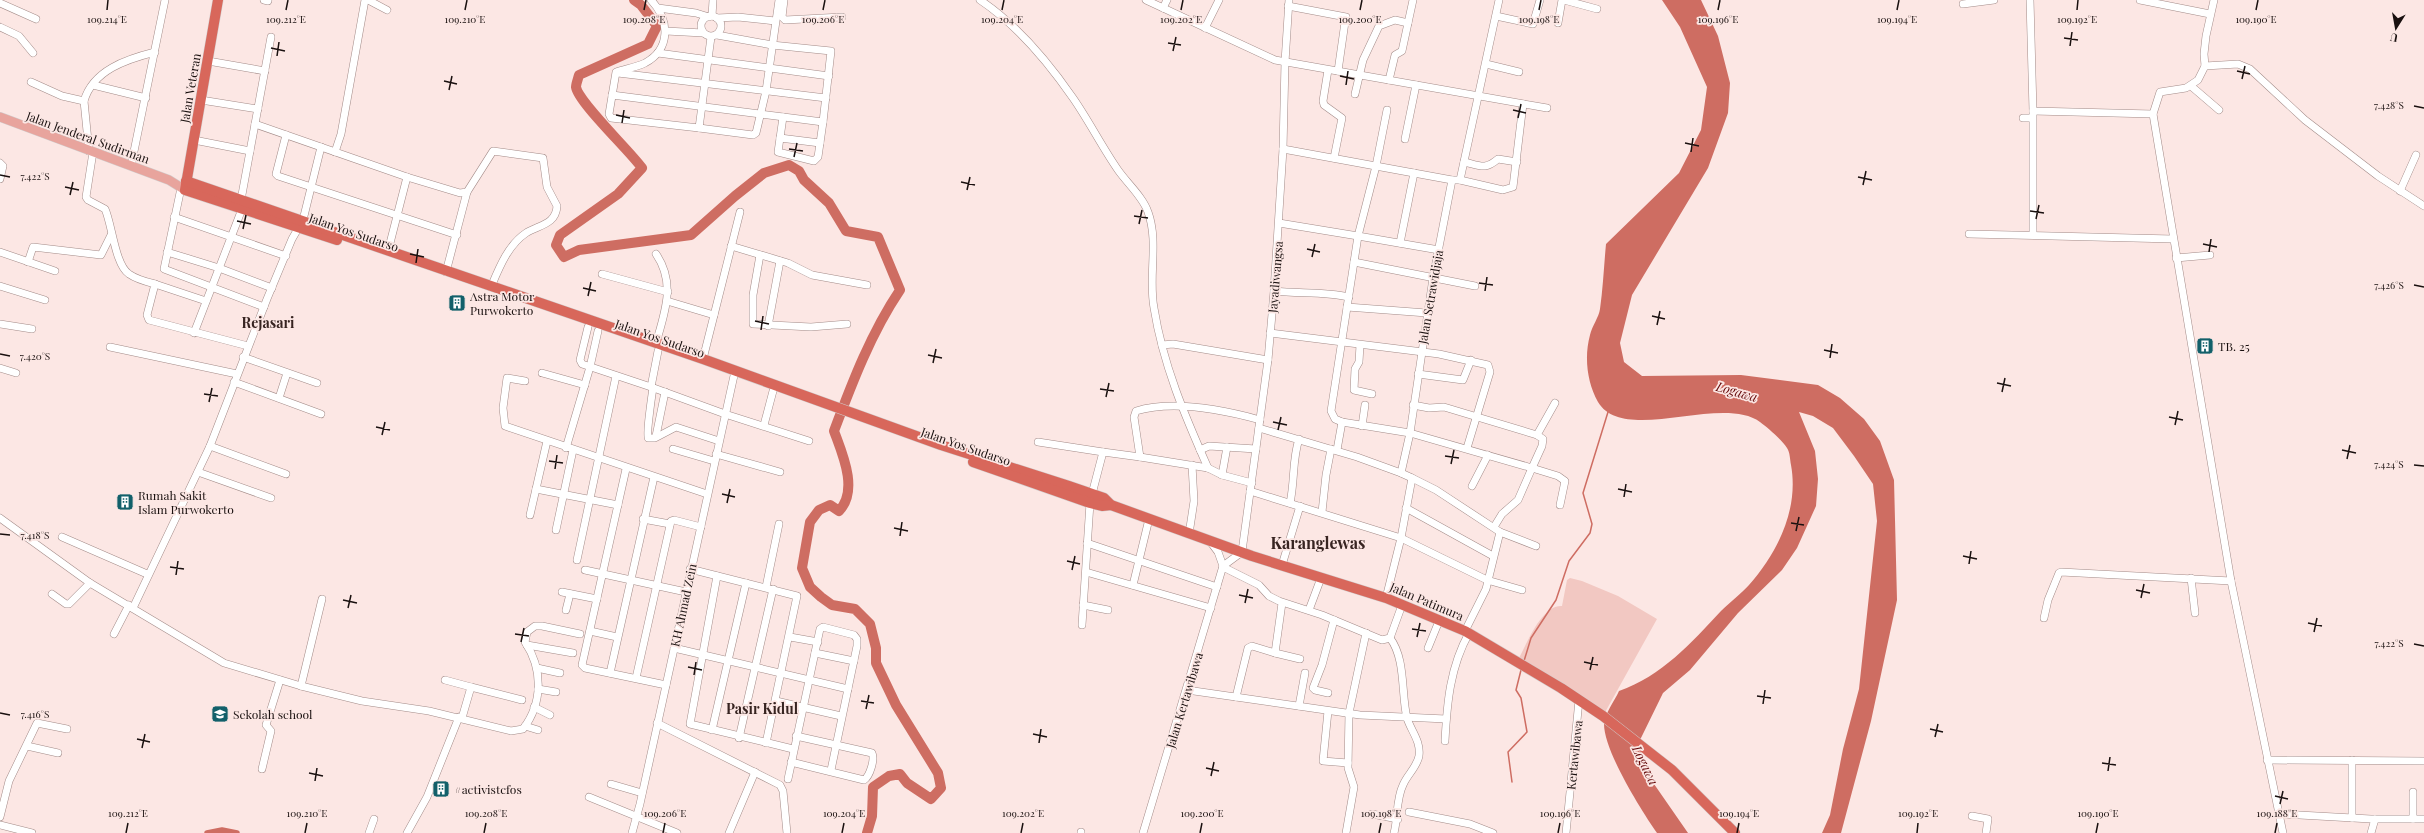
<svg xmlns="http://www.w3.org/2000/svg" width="2424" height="833" font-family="'Playfair Display',serif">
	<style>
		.green { fill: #f2c8c2 }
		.water { fill: #ce6d62 }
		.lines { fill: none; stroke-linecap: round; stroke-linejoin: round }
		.stream { stroke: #ce6d62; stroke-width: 1.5 }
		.canal { stroke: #ce6d62; stroke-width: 5.5 }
		.river { stroke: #ce6d62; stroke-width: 10 }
		.minor-casing { stroke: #a38b88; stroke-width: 8 }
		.major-casing { stroke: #d1cfcf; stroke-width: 10 }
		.highway-casing { stroke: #d1cfcf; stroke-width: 11 }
		.minor { stroke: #fff; stroke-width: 7 }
		.major { stroke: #e8a49d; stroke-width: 9 }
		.highway { stroke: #d8675b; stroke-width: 10 }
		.ticks { fill: none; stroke: #19100f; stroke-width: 1.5 }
		.labels { text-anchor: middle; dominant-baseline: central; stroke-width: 3.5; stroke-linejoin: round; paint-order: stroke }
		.street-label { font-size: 12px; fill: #19100f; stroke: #fce7e4 }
		.poi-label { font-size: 12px; fill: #19100f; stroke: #fce7e4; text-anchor: start }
		.water-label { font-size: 13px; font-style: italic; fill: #630607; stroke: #fce7e4 }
		.quarter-label { font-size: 14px; font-weight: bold; fill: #372421; stroke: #fce7e4 }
		.district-label { font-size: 16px; font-weight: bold; fill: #372421; stroke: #fce7e4 }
		.ticks-label { font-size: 10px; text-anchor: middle; fill: #19100f; stroke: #fce7e4; stroke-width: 3.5; stroke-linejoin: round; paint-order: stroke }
	</style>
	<rect width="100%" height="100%" fill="#fce7e4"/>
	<path class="green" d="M1570,578L1582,581L1618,596L1657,619L1603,716L1518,660C1527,644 1541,605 1562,606L1567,580Z"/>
	<path class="water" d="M1662,0H1701L1718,36L1730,83L1728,113L1708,168L1632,295L1620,343L1624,362L1642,376L1741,375L1818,385L1840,398L1864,419L1880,441L1894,480L1897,600L1871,721L1841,833H1822L1830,815L1843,749L1859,689L1877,521L1873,484L1854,456L1833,428L1813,416L1799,412L1815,451L1818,479L1816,506L1797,548L1782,570L1738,613L1690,670L1663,693L1640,740L1645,771L1688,833H1657C1641,810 1604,751 1604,724C1604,715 1615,700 1619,691C1662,676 1691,643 1721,611C1730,602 1741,594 1749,585C1778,552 1799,509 1791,465C1790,460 1790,452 1787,448C1782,440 1768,428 1760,422C1721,394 1624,445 1598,402C1587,382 1584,357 1590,335C1592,326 1599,317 1600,309C1603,288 1604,265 1606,244L1679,173L1701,130L1707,87L1680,27Z"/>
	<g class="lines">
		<g class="stream">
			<path d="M1524,661L1531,638L1556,600L1569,561L1590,533L1592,524L1583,493L1608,412"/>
			<path d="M1512,782L1508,752L1527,732L1521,698L1516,690L1521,670"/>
		</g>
		<path class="canal" d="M207,833L222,830L237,833"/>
		<path class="river" d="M634,0L641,5L657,26L648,44L579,75C578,79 576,84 576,87C578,102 630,151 642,168L618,194L560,235L556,245L564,257L579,250L691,235L735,196L764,173L789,165L799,171L804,180L829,203L846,231L878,237L900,290C871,333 852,383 834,431C842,453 859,490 839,511L830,505L819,510L810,522L802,568L810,587L821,597L832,605L855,609L870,624L876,648V663L896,705L938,773L941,788L931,799L907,783L900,774L889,776L873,787L872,816L867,833"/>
		<g class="minor-casing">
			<g id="minor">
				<path d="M264,0L268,1"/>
				<path d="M368,0L387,10"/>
				<path d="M651,0C670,20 671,49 645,63C637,67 625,69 616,72L609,114L611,118L699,128L711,37"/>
				<path d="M784,0L782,17L785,20L842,17"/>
				<path d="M980,0C1016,24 1048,62 1073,98C1089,121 1102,147 1118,170C1127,183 1143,197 1148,212C1159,242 1148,277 1154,308C1163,365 1185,416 1208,468"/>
				<path d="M1146,0L1275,60L1547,108"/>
				<path d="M1564,0L1597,9"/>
				<path d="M2030,0L2033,111L2153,114"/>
				<path d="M2140,0L2210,14"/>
				<path d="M2214,0L2206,36L2204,54L2205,66L2198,80L2186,88L2160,92L2153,114L2231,581L2283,833"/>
				<path d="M0,3L36,19"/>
				<path d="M1963,4L1994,0"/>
				<path d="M1288,6L1346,17"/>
				<path d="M658,8L696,13L709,17"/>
				<path d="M1163,8L1167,0"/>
				<circle cx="711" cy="26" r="10"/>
				<path d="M712,16L713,0"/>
				<path d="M1496,16L1533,24L1540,0"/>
				<path d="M717,18L738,17L775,21"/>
				<path d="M1558,23L1562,0"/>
				<path d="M0,27L19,36L33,53"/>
				<path d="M1205,28L1219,0"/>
				<path d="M666,31L703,33"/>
				<path d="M658,53L829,76"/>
				<path d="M208,61L265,71"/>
				<path d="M1486,64L1519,72"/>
				<path d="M2205,66L2238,64L2250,69L2305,120L2378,176L2424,206"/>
				<path d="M1328,70L1323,101L1324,105L1342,118L1334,158"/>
				<path d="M1338,71L1345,22"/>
				<path d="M618,73L826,98"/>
				<path d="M1389,80L1395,55L1402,51L1413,0"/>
				<path d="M31,82L62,96L84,101L89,151"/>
				<path d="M93,85L146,98"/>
				<path d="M2191,86L2219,110"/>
				<path d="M1355,94L1363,60L1379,26L1395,20L1408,23"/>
				<path d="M612,95L823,122L831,51L772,45L717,35"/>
				<path d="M201,100L258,109"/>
				<path d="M84,101C93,70 127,59 155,52"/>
				<path d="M1387,110L1376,166L1358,236L1439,250"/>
				<path d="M2033,111V235"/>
				<path d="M783,117L778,152L814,161L818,157L823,122"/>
				<path d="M2023,118H2032"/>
				<path d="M255,124L407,177L460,193L467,192L493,151L543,158L547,187L557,206C556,225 538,225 526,233C508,245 499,268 491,287"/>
				<path d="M699,128L753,135L756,133L766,91L779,0"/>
				<path d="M286,135L276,174L278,176L457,235"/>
				<path d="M780,138L820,143"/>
				<path d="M1405,139L1416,85"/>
				<path d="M194,140L250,151"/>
				<path d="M1283,149L1452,180"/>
				<path d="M93,152L86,197L88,200L105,209C112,224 115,265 129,274C136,279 147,282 155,284L147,315L149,320L248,346"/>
				<path d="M335,152L341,134L365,0"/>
				<path d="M1464,162C1481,166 1485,170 1498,159L1517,162"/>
				<path d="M0,163L3,166L0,179"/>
				<path d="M131,166L165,0"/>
				<path d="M1460,180L1503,190L1513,187L1523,104"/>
				<path d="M181,188L164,269L264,307"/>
				<path d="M2400,191L2416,155"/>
				<path d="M241,200L271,37"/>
				<path d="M174,217L286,256"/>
				<path d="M1279,223L1358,236L1354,262"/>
				<path d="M1969,234L2173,239"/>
				<path d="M1400,243L1414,173"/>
				<path d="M731,246L788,263L812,275L867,285"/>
				<path d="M388,251L407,177"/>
				<path d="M0,252L55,271"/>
				<path d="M167,252L219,268L272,288"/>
				<path d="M656,254C676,283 665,312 656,343"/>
				<path d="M760,255L753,295V324L811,327L847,324"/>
				<path d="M2176,258L2210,255"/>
				<path d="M28,262L33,247L101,255L111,235"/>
				<path d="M446,272L467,192"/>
				<path d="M602,274L668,292"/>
				<path d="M155,284L206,301"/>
				<path d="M0,286L45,300"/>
				<path d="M1475,286L1354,262L1331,411L1335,419L1342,422L1410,433L1532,468L1518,500L1502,514L1494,527"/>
				<path d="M1274,291C1299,294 1324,291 1349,297"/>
				<path d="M667,301L714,315"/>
				<path d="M1347,307L1427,313"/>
				<path d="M0,324L32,329"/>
				<path d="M768,326L780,261"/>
				<path d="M588,327L580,360L582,364L651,387"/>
				<path d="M194,333L242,209"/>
				<path d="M1270,333L1439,354L1488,365L1490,372L1467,448"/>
				<path d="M1162,345L1173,344L1268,360"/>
				<path d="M1360,345L1359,362L1355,369L1354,390L1372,394"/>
				<path d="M110,347L237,374"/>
				<path d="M658,351L651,387L725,414L809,441"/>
				<path d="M243,357L317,383"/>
				<path d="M703,359L740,212"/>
				<path d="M0,368L16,373"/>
				<path d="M542,373L585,385"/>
				<path d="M1418,374L1463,380L1471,360"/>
				<path d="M525,381L507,378L503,408L505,426L707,494"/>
				<path d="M234,382L321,414"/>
				<path d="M653,388C652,394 646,436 648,438H655L676,427L719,441"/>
				<path d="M279,398L287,373"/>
				<path d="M1555,403L1537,435L1543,439L1542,446L1532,468L1558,476L1565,481L1560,505"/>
				<path d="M1413,405L1429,408L1444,407L1537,435"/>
				<path d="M764,425L773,391"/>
				<path d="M1362,426L1365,405"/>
				<path d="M1259,428L1357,457L1401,473"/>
				<path d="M656,436L665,392"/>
				<path d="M1038,442L1103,452"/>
				<path d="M210,446L286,474"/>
				<path d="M566,448L590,367L598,331"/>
				<path d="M673,449L714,461"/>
				<path d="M1200,450L1209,446L1256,449"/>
				<path d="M1337,450L1342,422"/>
				<path d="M716,454L780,472"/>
				<path d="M1140,457L1208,468L1222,475L1252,483"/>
				<path d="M626,469L582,665L585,668L666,685"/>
				<path d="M198,472L271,498"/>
				<path d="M1222,475L1227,447"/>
				<path d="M1412,478L1436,490L1500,532L1486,589L1465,631"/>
				<path d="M1472,486L1488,455"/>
				<path d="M536,489L618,505"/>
				<path d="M1250,491L1401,538L1487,580L1522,590"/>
				<path d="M1092,494L1103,452L1140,457L1134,417L1136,411C1173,400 1224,410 1260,420"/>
				<path d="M1290,503C1295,480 1292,460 1299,439"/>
				<path d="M1406,508L1493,556"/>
				<path d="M1322,512L1326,475L1331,449"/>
				<path d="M530,515L547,441"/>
				<path d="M0,518L90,583L224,663L301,686L362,701L429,711L511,731L523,729C543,703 543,669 525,642L527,632L535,626H542L580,634"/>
				<path d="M643,519L670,524"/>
				<path d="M556,530L573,450"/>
				<path d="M1500,532L1536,546"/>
				<path d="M1189,534L1194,501L1192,465"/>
				<path d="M62,537L147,574"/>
				<path d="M1209,540L1218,552L1223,566"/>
				<path d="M1087,543L1217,587"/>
				<path d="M577,560L616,376"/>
				<path d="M1282,565L1300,506"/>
				<path d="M1223,567L1259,585L1269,596L1279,601L1322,615L1382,640L1390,638L1402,605"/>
				<path d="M690,569L797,596L766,743"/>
				<path d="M585,570L686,592"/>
				<path d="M1086,572L1211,608"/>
				<path d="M717,576L690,724L793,749"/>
				<path d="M2191,578L2195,613"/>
				<path d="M1133,585L1149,519"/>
				<path d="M766,587L779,524"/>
				<path d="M562,592L597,599"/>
				<path d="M52,594L66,604H69L90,583"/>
				<path d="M1386,598L1401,538L1412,478L1401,473L1410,433L1433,278L1452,180H1460L1499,0"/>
				<path d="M1282,603L1275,653L1300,659"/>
				<path d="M1083,605L1108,610"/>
				<path d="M133,608L210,446L267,299L292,239L303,220L321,147"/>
				<path d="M566,610L570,594"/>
				<path d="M1309,610L1321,578"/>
				<path d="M2044,618L2048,600L2059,573L2061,572L2231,581"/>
				<path d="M1082,625L1090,503"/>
				<path d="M590,631L617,637"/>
				<path d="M114,634L129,605"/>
				<path d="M790,637L818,642"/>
				<path d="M1390,638C1406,659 1401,694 1407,718C1411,731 1421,741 1419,756C1417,767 1407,775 1403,785C1396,799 1398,818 1394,833"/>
				<path d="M527,645L573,653"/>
				<path d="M674,648L848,689"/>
				<path d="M1428,648L1439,621"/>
				<path d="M815,653L854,661"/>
				<path d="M537,668L560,673"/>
				<path d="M610,673L654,477"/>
				<path d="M636,678L671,521L674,520L701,527"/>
				<path d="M445,680L471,687"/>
				<path d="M301,686L322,599"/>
				<path d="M538,689L556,692"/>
				<path d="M1187,690L1360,715L1446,719"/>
				<path d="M1328,693L1315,690L1313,688L1322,665L1334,620"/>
				<path d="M1236,697L1248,648L1252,646L1275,653"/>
				<path d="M776,701L841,716"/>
				<path d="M1299,706L1305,673"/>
				<path d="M534,707L550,715"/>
				<path d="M1328,711L1323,761L1348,763"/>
				<path d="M462,718L471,687L522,700"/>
				<path d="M657,723L780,785L783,791L787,833"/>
				<path d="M525,726L538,730"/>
				<path d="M712,730L746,583"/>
				<path d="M739,738L773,589"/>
				<path d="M1445,741C1447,703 1450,667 1469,633"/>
				<path d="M27,746L58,753"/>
				<path d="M2267,760L2424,761"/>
				<path d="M791,762L864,780C870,776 875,759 872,753L796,736"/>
				<path d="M262,769L271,731L266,725L280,680"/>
				<path d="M788,779L820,629L823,627L854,635L857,639V646L831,770"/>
				<path d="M611,784L642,793"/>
				<path d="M589,797L677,833"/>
				<path d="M1409,812L1470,824L1493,833"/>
				<path d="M1372,814L1398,819"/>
				<path d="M2280,814L2371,819H2424"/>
				<path d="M1972,816L1988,819L1986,833"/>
				<path d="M0,817L9,781L37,723L67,729"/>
				<path d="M2352,818V760"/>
				<path d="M2413,819V792"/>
				<path d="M0,825L32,833"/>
				<path d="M369,833L374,819"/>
				<path d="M407,833L427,797L459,717"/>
				<path d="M632,833L640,804L735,371"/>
				<path d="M729,833L755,772"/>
				<path d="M1081,833V832"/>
				<path d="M1143,833L1223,566L1242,552L1243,544L1268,360L1274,291L1283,149L1285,62L1289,0"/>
				<path d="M1346,833L1354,787L1348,768L1349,713L1366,633"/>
				<path d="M1566,833L1579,700"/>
				<path d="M2371,833L2375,819"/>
			</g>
		</g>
		<g class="major-casing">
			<path id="major" d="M0,117L169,180L185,190"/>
		</g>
		<g class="highway-casing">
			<g id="highway">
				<path d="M218,0L185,190L337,240"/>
				<path d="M186,181L703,359L941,445L1069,486L1104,498L1111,505L1252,556L1386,598L1465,631L1561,688L1603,716L1672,770L1735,833"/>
				<path d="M973,462L1090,503L1102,506L1111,505"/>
			</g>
		</g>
		<use href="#minor" class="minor"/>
		<use href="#major" class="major"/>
		<use href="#highway" class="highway"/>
	</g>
	<path class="ticks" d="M107,10L108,0M286,10L288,0M465,10L467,0M644,10L646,0M823,10L825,0M1002,10L1004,0M1181,10L1183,0M1360,10L1362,0M1539,10L1541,0M1718,10L1720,0M1897,10L1899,0M2077,10L2078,0M2256,10L2258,0M2064,38L2078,40M1168,43L1181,45M2070,46L2072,32M271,48L285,51M1173,51L1176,37M277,56L279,42M2237,71L2250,74M1340,76L1354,79M2242,79L2245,66M444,81L457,84M1346,85L1348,71M449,90L452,76M2414,106L2424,108M1513,110L1526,113M616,115L630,118M1518,118L1521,104M622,123L624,110M1685,143L1699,146M789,149L803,151M1691,152L1693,138M794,157L797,143M0,175L10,177M1858,177L1872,180M961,182L975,185M1863,185L1866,171M65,187L79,190M967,190L970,177M70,195L73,182M2030,211L2044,213M1134,216L1148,218M2036,219L2039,205M237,221L251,224M1139,224L1142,210M243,229L246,215M2203,244L2217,247M1307,249L1320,252M2209,252L2211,239M410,254L424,257M1312,257L1315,244M416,263L418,249M1479,283L1493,285M2414,285L2424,287M583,288L596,291M1485,291L1487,277M588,296L591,282M1652,316L1665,319M755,321L769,324M1657,325L1660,311M761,330L763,316M1824,350L1838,353M0,354L10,356M928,355L942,358M1830,358L1832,344M933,363L936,349M1997,383L2011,386M1100,389L1114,391M2002,392L2005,378M204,394L218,396M1106,397L1109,383M209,402L212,388M2169,417L2183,420M1273,422L1287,425M2175,425L2178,411M376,427L390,430M1278,430L1281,417M382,435L385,422M2342,450L2356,453M1445,456L1459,458M2347,459L2350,445M549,461L563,463M1451,464L1454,450M2414,465L2424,466M555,469L557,455M1618,489L1632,492M722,494L735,497M1624,497L1626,484M727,503L730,489M1791,523L1804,525M894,528L908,531M1796,531L1799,517M0,534L10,535M900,536L902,522M1963,556L1977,559M1067,561L1080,564M1969,564L1971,551M170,567L184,569M1072,570L1075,556M176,575L178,561M2136,590L2150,593M1239,595L1253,598M2141,598L2144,584M343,600L357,603M1245,603L1248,589M348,608L351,595M2308,623L2322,626M1412,629L1426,631M2314,632L2317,618M515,634L529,636M1417,637L1420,623M521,642L524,628M2414,644L2424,646M1584,662L1598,665M688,667L702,670M1590,670L1593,657M694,675L696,662M1757,696L1771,698M861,701L874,703M1763,704L1765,690M866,709L869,695M0,713L10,715M1930,729L1943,732M1033,734L1047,737M1935,737L1938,724M137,739L150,742M1039,743L1041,729M142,748L145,734M2102,763L2116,765M1206,768L1219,771M2108,771L2110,757M309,773L323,776M1211,776L1214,762M315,781L317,768M2275,796L2288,799M2280,804L2283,791M126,833L128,823M305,833L307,823M484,833L486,823M663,833L665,823M842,833L844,823M1021,833L1023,823M1200,833L1202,823M1379,833L1381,823M1558,833L1560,823M1737,833L1739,823M1917,833L1918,823M2096,833L2098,823M2275,833L2277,823"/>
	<defs>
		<g id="building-square" transform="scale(0.9)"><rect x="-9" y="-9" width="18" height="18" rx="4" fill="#12606a" stroke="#fce7e4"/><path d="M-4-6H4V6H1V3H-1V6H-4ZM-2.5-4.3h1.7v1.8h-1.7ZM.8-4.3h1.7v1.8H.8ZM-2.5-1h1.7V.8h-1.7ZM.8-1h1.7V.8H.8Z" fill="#fff"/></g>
		<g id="school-square" transform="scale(0.9)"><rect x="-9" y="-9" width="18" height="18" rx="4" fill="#12606a" stroke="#fce7e4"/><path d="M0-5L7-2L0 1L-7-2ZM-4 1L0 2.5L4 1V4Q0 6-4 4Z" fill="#fff"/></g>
	</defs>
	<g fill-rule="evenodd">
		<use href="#building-square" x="457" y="303"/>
		<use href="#building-square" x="2205" y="346"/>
		<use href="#building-square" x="125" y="502"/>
		<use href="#school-square" x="220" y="714"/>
		<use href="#building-square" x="441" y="789"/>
	</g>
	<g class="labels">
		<g class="street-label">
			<text transform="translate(190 88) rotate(-80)">Jalan Veteran</text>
			<text transform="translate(88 137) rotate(20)">Jalan Jenderal Sudirman</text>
			<text transform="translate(354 232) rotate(19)">Jalan Yos Sudarso</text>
			<text transform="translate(1275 277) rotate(-85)">Jayadiwangsa</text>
			<text transform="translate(1430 297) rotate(-80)">Jalan Setrawidjaja</text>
			<text transform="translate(660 338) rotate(19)">Jalan Yos Sudarso</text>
			<text transform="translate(966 446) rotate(19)">Jalan Yos Sudarso</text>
			<text transform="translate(1427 601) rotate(23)">Jalan Patimura</text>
			<text transform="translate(683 605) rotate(-78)">KH Ahmad Zein</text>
			<text transform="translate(1184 700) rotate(-73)">Jalan Kertawibawa</text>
			<text transform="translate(1574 755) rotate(-84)">Kertawibawa</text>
		</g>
		<g class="poi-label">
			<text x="470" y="296">Astra Motor<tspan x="470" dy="14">Purwokerto</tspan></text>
			<text x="2218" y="346">TB. 25</text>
			<text x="138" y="495">Rumah Sakit<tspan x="138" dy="14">Islam Purwokerto</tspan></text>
			<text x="233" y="714">Sekolah school</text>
			<text x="454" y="789">#activistcfos</text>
		</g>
		<g class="water-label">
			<text transform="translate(1737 391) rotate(16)">Logawa</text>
			<text transform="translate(1646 765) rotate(64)">Logawa</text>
		</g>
		<g class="quarter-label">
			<text x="268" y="322">Rejasari</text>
			<text x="762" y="708">Pasir Kidul</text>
		</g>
		<g class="district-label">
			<text x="1318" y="542">Karanglewas</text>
		</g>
	</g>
	<g class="ticks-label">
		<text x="107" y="23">109.214°E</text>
		<text x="286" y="23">109.212°E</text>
		<text x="465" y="23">109.210°E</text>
		<text x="644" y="23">109.208°E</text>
		<text x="823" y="23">109.206°E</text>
		<text x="1002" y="23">109.204°E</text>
		<text x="1181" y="23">109.202°E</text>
		<text x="1360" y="23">109.200°E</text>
		<text x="1539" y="23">109.198°E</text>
		<text x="1718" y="23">109.196°E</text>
		<text x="1897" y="23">109.194°E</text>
		<text x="2077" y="23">109.192°E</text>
		<text x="2256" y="23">109.190°E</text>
		<text x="2389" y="109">7.428°S</text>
		<text x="35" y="180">7.422°S</text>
		<text x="2389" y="289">7.426°S</text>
		<text x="35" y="360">7.420°S</text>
		<text x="2389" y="468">7.424°S</text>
		<text x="35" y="539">7.418°S</text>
		<text x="2389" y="647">7.422°S</text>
		<text x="35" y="718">7.416°S</text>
		<text x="128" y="817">109.212°E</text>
		<text x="307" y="817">109.210°E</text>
		<text x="486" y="817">109.208°E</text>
		<text x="665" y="817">109.206°E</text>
		<text x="844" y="817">109.204°E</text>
		<text x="1023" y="817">109.202°E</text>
		<text x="1202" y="817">109.200°E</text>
		<text x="1381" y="817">109.198°E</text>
		<text x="1560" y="817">109.196°E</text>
		<text x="1739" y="817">109.194°E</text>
		<text x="1918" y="817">109.192°E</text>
		<text x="2098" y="817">109.190°E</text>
		<text x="2277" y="817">109.188°E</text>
	</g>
	<g transform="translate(2396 28) rotate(191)" stroke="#fce7e4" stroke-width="3" paint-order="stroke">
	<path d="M0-3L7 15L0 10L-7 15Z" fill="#19100f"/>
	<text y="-6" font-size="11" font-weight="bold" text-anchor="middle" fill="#19100f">U</text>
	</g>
</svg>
